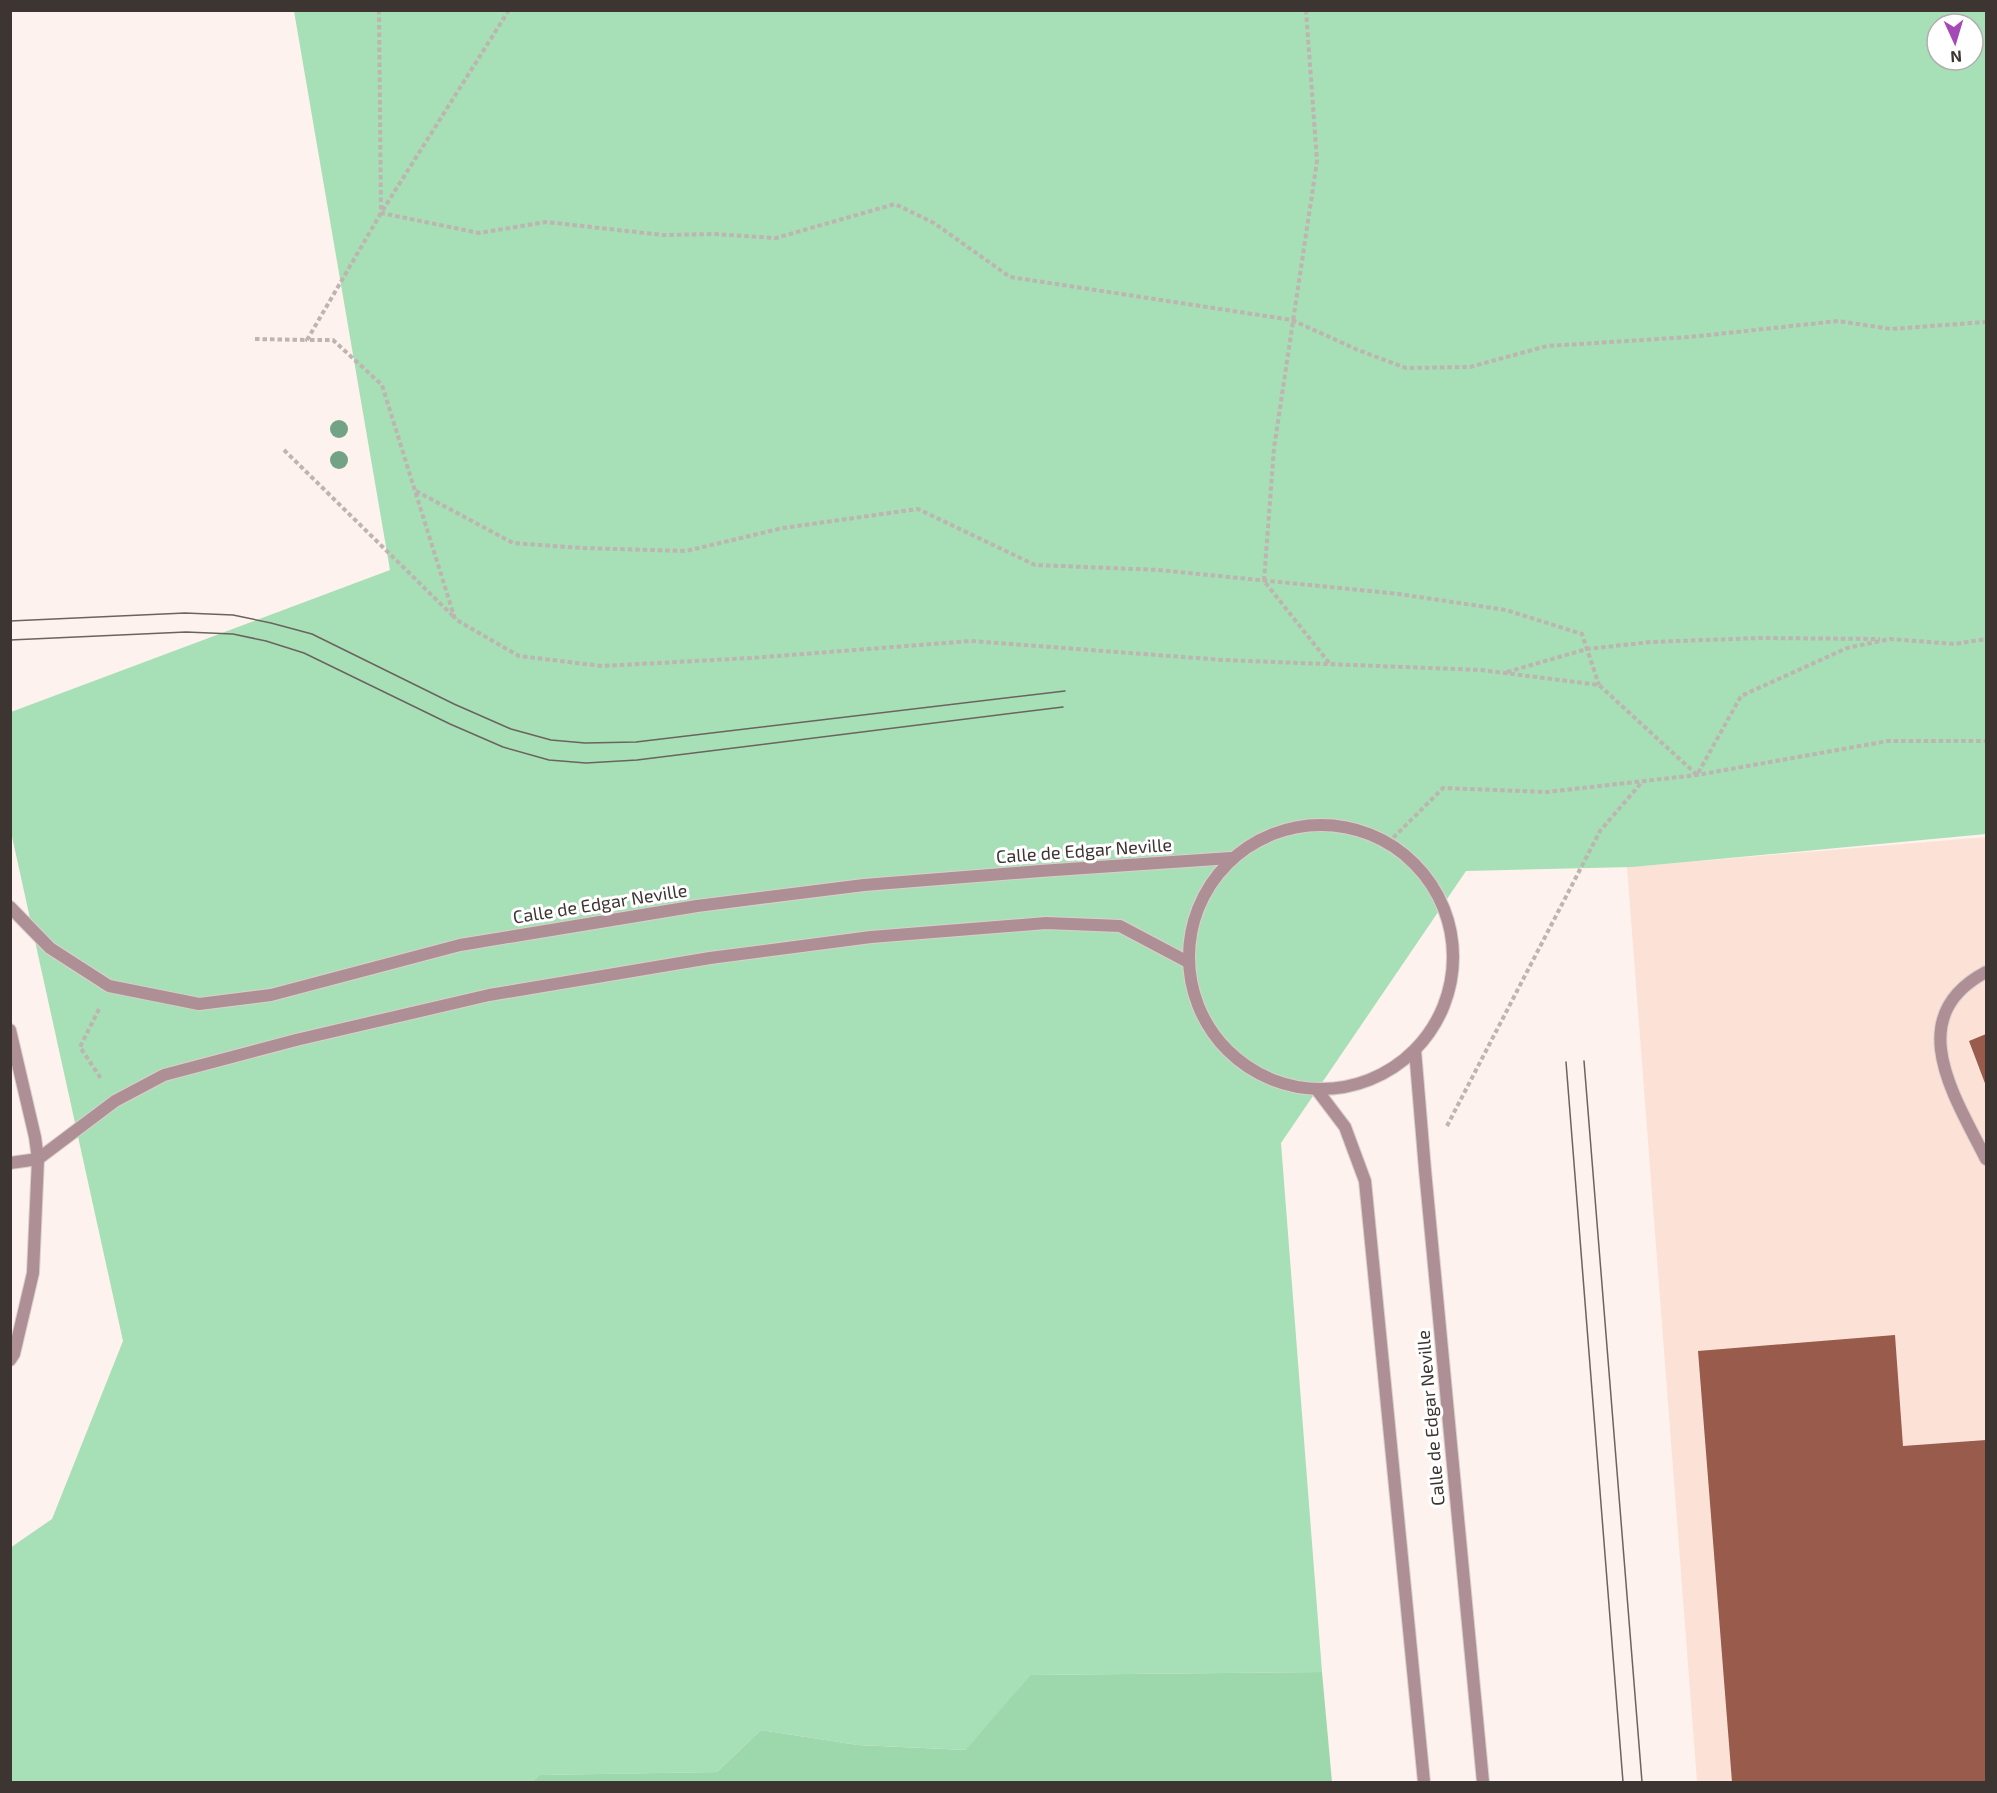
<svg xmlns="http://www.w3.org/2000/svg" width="1997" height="1793" font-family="'Exo 2',sans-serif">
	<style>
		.built { fill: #fce2d6 }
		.green { fill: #a7dfb6; fill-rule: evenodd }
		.forest { fill: #9dd7ac }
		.building { fill: #985b4c }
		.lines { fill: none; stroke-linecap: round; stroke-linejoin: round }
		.lane-casing { stroke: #dad0cb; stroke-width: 14 }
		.street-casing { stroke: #dad0cb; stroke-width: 14 }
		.path { stroke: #beb4b0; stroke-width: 4; stroke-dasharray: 4.5 3; stroke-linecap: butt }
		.lane { stroke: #ae8f95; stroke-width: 12 }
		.street { stroke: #ae8f95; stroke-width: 12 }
		.tram { stroke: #6b635f; stroke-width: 1.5 }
		.tree { fill: #72a386 }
		.labels { text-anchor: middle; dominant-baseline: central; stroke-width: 6; stroke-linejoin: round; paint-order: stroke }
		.street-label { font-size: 18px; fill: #3c3532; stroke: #fff }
	</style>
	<rect width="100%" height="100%" fill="#fdf2ed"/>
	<path class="built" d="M1986,837V1782H1697L1627,867Z"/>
	<path class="green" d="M294,11H1986V834L1632,867L1466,871L1281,1143L1322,1672L1030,1675L967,1750L858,1745L761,1730L717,1772L539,1775L532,1782H11L10,1548L52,1519L123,1341L11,832V712L390,570ZM1937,24H1973V60H1937Z"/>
	<path class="forest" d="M1322,1672L1332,1782H532L539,1775L717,1772L761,1730L858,1745L966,1750L1030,1675Z"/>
	<g class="building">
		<path d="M1986,1034V1086L1969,1041Z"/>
		<path d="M1895,1335L1903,1446L1986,1440V1782H1732L1698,1351Z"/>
	</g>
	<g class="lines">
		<g class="lane-casing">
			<g id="lane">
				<path d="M1986,972C1901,1017 1955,1097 1986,1159"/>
				<path d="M10,1163L38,1159"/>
			</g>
		</g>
		<g class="street-casing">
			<g id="street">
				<circle cx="1321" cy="957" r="132"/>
				<path d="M10,907L50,948L109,986L199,1004L271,995L460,945L697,906L864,885L1040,871L1231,858"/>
				<path d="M10,1030L35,1137L38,1159L33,1273L14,1354L10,1360"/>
				<path d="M1415,1050L1425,1170L1483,1782"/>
				<path d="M1317,1090L1345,1127L1365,1181L1424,1782"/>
				<path d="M38,1159L115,1101L164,1075L296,1040L489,995L710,958L871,937L1046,923L1120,926L1188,962"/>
			</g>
		</g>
		<g class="path">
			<path d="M379,10L381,213L479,233L546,222L663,235L716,234L776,238L895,204L934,223L1010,277L1292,320L1358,350L1406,368L1470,367L1547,346L1690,337L1838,321L1891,329L1986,322"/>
			<path d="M509,10L381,213L307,340H333L382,385L455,619L519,656L602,666L751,658L971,641L1223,660L1481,670L1599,685L1697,775L1741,696L1847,648L1890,639L1955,644L1986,639"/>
			<path d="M1306,10L1317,161L1274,448L1264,581L1330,664"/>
			<path d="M255,339L307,340"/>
			<path d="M284,450L455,618"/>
			<path d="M416,491L513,543L582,548L686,551L783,528L918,509L1035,565L1159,570L1399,594L1506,610L1582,634L1599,685"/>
			<path d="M1507,672L1587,649L1651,642L1760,638L1880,639"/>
			<path d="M1388,843L1443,788L1547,792L1697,775L1888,741H1986"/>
			<path d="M99,1009L80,1047L102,1080"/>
			<path d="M1447,1126L1600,831L1642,782"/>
		</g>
		<use href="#lane" class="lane"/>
		<use href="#street" class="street"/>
		<g class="tram">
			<path d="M10,621L185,613L233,615L271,623L312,634L454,704L511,729L551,740L585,743L636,742L1065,691"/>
			<path d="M10,640L186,632L233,634L266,641L304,653L450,724L503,747L549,760L586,763L637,760L1063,707"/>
			<path d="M1584,1061L1642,1782"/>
			<path d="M1566,1062L1623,1782"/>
		</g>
	</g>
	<g class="tree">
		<circle cx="339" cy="429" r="9"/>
		<circle cx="339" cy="460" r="9"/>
	</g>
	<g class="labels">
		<g class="street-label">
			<text transform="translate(1084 850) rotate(-4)">Calle de Edgar Neville</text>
			<text transform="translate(600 903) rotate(-9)">Calle de Edgar Neville</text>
			<text transform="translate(1430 1418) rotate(-95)">Calle de Edgar Neville</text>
		</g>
	</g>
	<rect width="1997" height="1793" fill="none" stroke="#3c3532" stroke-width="24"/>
	<g transform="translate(1955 42) rotate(176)"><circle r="28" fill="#ffffff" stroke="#b1aead" stroke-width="1.5"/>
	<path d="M0-4.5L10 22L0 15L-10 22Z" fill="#a34ab5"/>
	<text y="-9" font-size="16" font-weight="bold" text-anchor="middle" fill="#3c3532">N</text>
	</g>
</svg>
